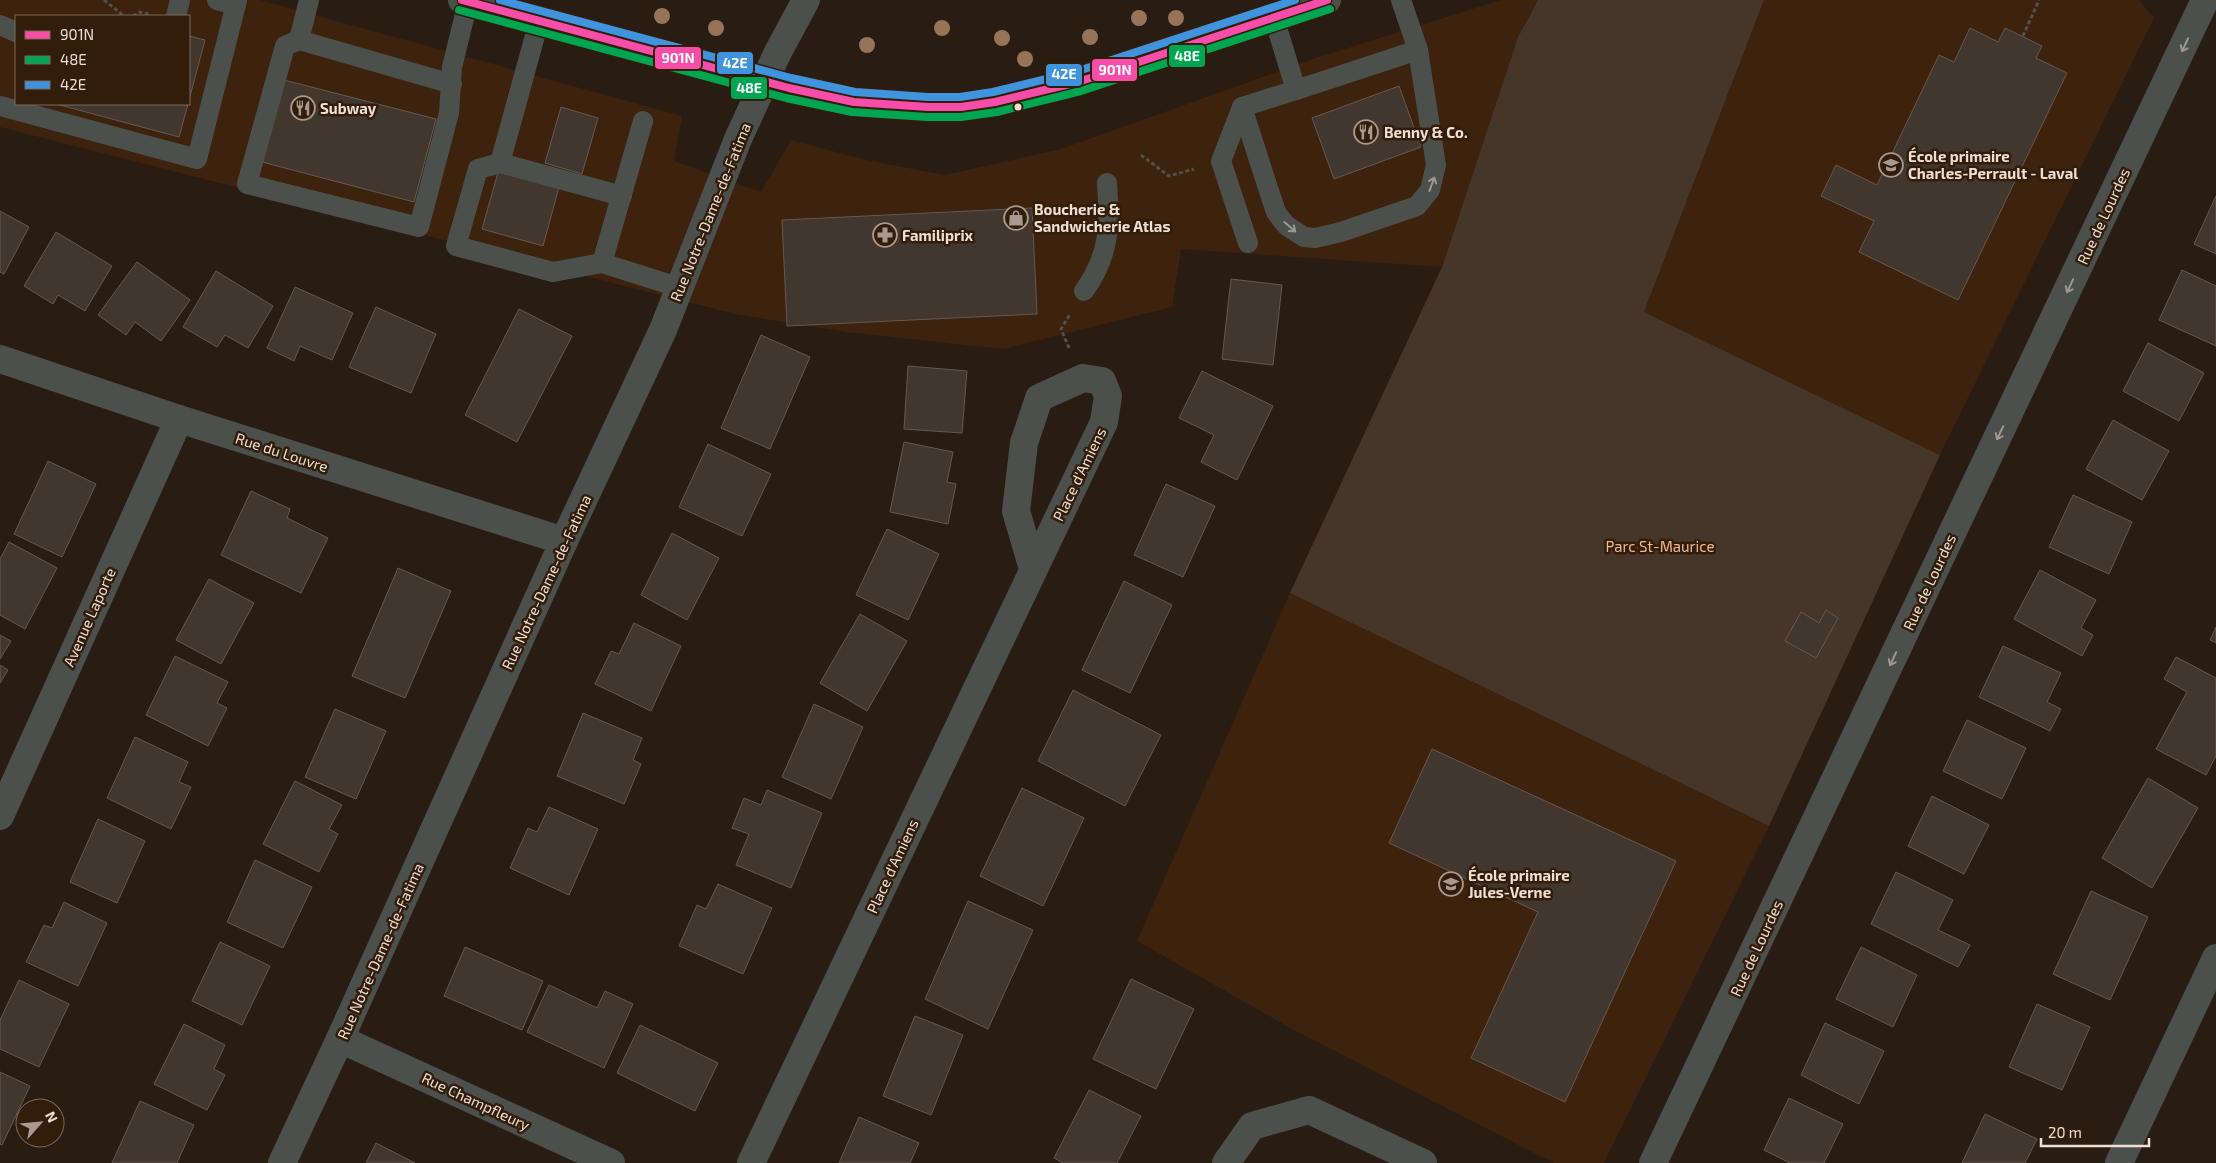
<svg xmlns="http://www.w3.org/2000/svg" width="2216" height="1163" font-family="'Exo 2',sans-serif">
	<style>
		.built { fill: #3d220d; fill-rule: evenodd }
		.green { fill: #463529 }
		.building { fill: #42372e; stroke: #645951 }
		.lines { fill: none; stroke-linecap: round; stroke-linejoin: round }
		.path { stroke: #51504c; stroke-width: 3; stroke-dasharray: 4 2.5; stroke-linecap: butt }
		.service { stroke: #4c504d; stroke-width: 20 }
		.minor { stroke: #4c504d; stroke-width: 28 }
		.tertiary { stroke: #4c504d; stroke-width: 28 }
		.bus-1-casing { stroke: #321c0a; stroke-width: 11 }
		.bus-2-casing { stroke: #321c0a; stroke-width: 11 }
		.bus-3-casing { stroke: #321c0a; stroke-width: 11 }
		.bus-1 { stroke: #f54da8; stroke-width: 8 }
		.bus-2 { stroke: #00a651; stroke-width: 8 }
		.bus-3 { stroke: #4094de; stroke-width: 8 }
		.tree { fill: #977358 }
		.oneway { stroke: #9d9790 }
		.bus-dot { fill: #eeded3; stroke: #321c0a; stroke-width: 2 }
		.labels { text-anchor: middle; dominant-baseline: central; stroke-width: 5; stroke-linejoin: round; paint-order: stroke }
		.poi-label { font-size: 15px; font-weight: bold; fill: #eeded3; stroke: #321c0a; text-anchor: start }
		.street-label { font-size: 15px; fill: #eeded3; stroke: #321c0a }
		.park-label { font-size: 15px; fill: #f1b991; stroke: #321c0a }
		.line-badge { stroke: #321c0a; stroke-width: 2 }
		.badge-label { font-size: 14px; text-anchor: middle; font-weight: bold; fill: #fff }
	</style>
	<rect width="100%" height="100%" fill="#291d13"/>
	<g class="built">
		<path d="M0,0H260L682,116L674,161L761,192L791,140L866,160L945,175L1061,149L1313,59L1501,0H1538L1518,37L1442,267L1181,249L1172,307L1003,349L846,332L735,314L0,127ZM16,16H189V104H16Z"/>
		<path d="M1764,0H2139L2154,18L1940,455L1644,312Z"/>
		<path d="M1290,593L1769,826L1604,1163H1554L1294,1030L1137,941Z"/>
	</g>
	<path class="green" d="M1538,0H1764L1644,312L1940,455L1769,826L1290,593L1442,267L1518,37Z"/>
	<g class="building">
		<path d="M1970,28L1998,42L2005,28L2042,46L2036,58L2067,73L1958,300L1859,252L1874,221L1821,196L1836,165L1877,185L1939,55L1954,62Z"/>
		<path d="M189,36L205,40L189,100Z"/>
		<path d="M284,80L436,119L414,202L262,162Z"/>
		<path d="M1399,86L1421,147L1334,179L1312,118Z"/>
		<path d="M56,104H188L179,137Z"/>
		<path d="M561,107L598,118L582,174L545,163Z"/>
		<path d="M499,169L559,187L543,246L482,229Z"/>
		<path d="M2216,196V254L2194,244Z"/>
		<path d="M1032,208L1037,314L787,326L782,220Z"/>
		<path d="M0,211L29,227L4,274L0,272Z"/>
		<path d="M56,232L112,266L85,311L58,295L53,304L24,286Z"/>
		<path d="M137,262L190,300L161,341L135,322L126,335L98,315Z"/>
		<path d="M2182,270L2216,286V346L2159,320Z"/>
		<path d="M216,271L273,306L248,348L225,335L217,347L183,327Z"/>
		<path d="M1231,279L1282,285L1273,365L1222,359Z"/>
		<path d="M295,287L353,313L332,360L300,346L294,361L267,348Z"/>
		<path d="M376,307L436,334L411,393L349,367Z"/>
		<path d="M519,309L572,336L517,442L465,415Z"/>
		<path d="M761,335L810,357L770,449L721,428Z"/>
		<path d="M2148,343L2204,373L2179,421L2123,391Z"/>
		<path d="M908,366L967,371L962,433L904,429Z"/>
		<path d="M1202,371L1273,406L1237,480L1201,462L1214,435L1179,418Z"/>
		<path d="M2113,420L2169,451L2142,500L2086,469Z"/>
		<path d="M904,442L953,452L947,482L956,484L948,524L890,512Z"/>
		<path d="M708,444L771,474L742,536L679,507Z"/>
		<path d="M48,461L96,484L62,557L14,534Z"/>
		<path d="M1166,484L1215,506L1183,577L1134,555Z"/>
		<path d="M251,491L290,509L287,518L328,538L301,593L221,555Z"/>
		<path d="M2073,495L2132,522L2109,574L2049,547Z"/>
		<path d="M887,529L939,554L908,620L856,595Z"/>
		<path d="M672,533L719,558L687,620L641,595Z"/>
		<path d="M9,542L57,568L25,629L0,615V559Z"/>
		<path d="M398,568L451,591L405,698L352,676Z"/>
		<path d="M2040,570L2096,600L2081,628L2093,635L2082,656L2014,619Z"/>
		<path d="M209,579L254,603L221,664L176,640Z"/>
		<path d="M1124,581L1172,605L1130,693L1082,670Z"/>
		<path d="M1826,610L1838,618L1816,658L1785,641L1801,612L1819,623Z"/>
		<path d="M860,614L907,641L867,711L820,683Z"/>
		<path d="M634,623L681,646L651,711L595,684L611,651L619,654Z"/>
		<path d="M2216,627V643L2210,640Z"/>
		<path d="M0,635L11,641L0,659Z"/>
		<path d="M2003,646L2061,673L2047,702L2061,709L2050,731L1979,697Z"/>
		<path d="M175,656L228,682L217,703L227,708L208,746L146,715Z"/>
		<path d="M2176,657L2216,678V756L2206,775L2156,749L2187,692L2164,679Z"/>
		<path d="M0,665L8,670L0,683Z"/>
		<path d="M1073,690L1161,735L1125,806L1038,761Z"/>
		<path d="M814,704L863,727L831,799L782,777Z"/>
		<path d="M335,709L386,731L356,799L305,777Z"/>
		<path d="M583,713L642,738L633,760L641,764L624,804L557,776Z"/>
		<path d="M1967,720L2026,748L2002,799L1943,771Z"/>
		<path d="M135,737L188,762L179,782L191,787L171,829L107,798Z"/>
		<path d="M1432,749L1676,861L1565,1102L1471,1058L1538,912L1389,843Z"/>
		<path d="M2148,778L2198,808L2152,888L2102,858Z"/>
		<path d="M295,781L342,805L329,829L338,834L319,872L263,844Z"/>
		<path d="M1022,788L1084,818L1043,906L980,876Z"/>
		<path d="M767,790L822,813L791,888L736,865L749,834L732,828L744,798L761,805Z"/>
		<path d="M1932,796L1989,825L1964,874L1908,846Z"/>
		<path d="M549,807L598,829L569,895L510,868L528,828L537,832Z"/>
		<path d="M98,819L145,841L117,903L70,882Z"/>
		<path d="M255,860L312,887L283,948L227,922Z"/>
		<path d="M1896,872L1953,900L1938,930L1970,945L1958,967L1871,924Z"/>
		<path d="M718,884L772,908L743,974L679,946L697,905L706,909Z"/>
		<path d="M2091,891L2148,917L2110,1000L2053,974Z"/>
		<path d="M968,901L1033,930L988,1029L925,999Z"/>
		<path d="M64,902L107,923L78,986L26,962L44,925L52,928Z"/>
		<path d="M220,942L270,966L242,1025L192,1001Z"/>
		<path d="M465,947L543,981L522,1030L444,996Z"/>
		<path d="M1861,947L1917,975L1893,1027L1836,999Z"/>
		<path d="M1131,979L1194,1009L1156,1089L1093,1059Z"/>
		<path d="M19,980L69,1004L39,1067L0,1049V1020Z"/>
		<path d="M549,985L597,1008L605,991L633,1004L604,1068L527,1032Z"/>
		<path d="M2037,1004L2090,1027L2062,1090L2009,1067Z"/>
		<path d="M915,1016L963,1035L931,1115L883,1096Z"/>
		<path d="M1825,1023L1884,1051L1859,1104L1801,1075Z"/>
		<path d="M184,1024L225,1045L214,1069L225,1075L207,1110L154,1084Z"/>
		<path d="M640,1025L718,1063L695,1111L617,1073Z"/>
		<path d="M0,1072L30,1086L2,1145L0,1144Z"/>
		<path d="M1089,1090L1141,1116L1117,1163H1063L1054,1158Z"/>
		<path d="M1789,1098L1843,1124L1824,1163H1790L1764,1150Z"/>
		<path d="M140,1101L194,1125L177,1163H112Z"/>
		<path d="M1985,1114L2037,1139L2025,1163H1962Z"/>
		<path d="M859,1117L919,1143L910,1163H839Z"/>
		<path d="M376,1143L415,1163H366Z"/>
	</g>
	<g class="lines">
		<g class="path">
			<path d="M104,0L124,16"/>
			<path d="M133,16L140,12L149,14"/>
			<path d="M2023,36L2039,0"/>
			<path d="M1141,155L1169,176L1194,169"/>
			<path d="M1069,348L1061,329L1070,314"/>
		</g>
		<g class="service">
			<path d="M217,0L236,5"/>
			<path d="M176,16L180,0"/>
			<path d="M1274,18L1296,90L1418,50L1401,0"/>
			<path d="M539,21L500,163L478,169L456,246L553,272L602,263L681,288"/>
			<path d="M0,25L16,32"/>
			<path d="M299,40L309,0"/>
			<path d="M452,84L299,40L285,46L247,184L419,227L449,113L452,67L468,2"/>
			<path d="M0,106L197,159L237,0"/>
			<path d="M1242,107L1267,185L1276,212L1281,219L1287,226L1304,237L1315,238L1341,232L1417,206L1430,190L1436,165L1418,50"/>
			<path d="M500,163L622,196"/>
			<path d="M1248,243L1221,161L1242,107L1296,90"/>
			<path d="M602,263L643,121"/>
			<path d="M1084,291C1110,255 1110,225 1107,183"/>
		</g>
		<g class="minor">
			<path d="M0,359L179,419L564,541"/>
			<path d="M0,816L179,419"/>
			<path d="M340,1039L611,1163"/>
			<path d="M282,1163L340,1039L564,541L663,330L738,139L777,54L806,0"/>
			<path d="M751,1163L1104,422L1108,396L1102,381L1083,378L1039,398L1024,443L1016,511L1033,569"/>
			<path d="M1226,1163L1252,1126L1309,1110L1423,1163"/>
			<path d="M1653,1163L2205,0"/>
			<path d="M2119,1163L2216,958"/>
		</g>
		<path class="tertiary" d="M462,0L789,88L854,102L928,107H961L995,102L1078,82L1327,0"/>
		<g class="bus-1-casing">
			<path id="bus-1" d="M462,0L789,88L854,102L928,107H961L995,102L1078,82L1327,0"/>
		</g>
		<g class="bus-2-casing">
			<path id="bus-2" d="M459,10L786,98L852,112L927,117H961L997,112L1081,91L1330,9"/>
		</g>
		<g class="bus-3-casing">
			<path id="bus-3" d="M500,0L791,78L855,92L928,97H960L993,92L1075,72L1295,0"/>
		</g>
		<use href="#bus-1" class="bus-1"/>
		<use href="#bus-2" class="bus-2"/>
		<use href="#bus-3" class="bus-3"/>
	</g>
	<g class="tree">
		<circle cx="662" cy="16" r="8"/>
		<circle cx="1139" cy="18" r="8"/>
		<circle cx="1176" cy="18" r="8"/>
		<circle cx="716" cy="28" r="8"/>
		<circle cx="942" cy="28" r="8"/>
		<circle cx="1090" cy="37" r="8"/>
		<circle cx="1002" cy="38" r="8"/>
		<circle cx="867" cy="45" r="8"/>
		<circle cx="1025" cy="59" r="8"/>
	</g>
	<defs><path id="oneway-shaft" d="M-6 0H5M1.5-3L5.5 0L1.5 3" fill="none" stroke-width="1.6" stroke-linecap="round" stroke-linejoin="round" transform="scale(1.25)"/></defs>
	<g class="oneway">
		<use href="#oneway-shaft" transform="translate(2185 45) rotate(115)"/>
		<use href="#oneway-shaft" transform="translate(1432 184) rotate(-70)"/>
		<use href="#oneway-shaft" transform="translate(1290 227) rotate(41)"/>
		<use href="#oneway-shaft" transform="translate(2070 286) rotate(115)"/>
		<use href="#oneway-shaft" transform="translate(2000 433) rotate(115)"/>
		<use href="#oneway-shaft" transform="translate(1893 659) rotate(115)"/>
	</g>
	<defs>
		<g id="restaurant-ring" transform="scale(1.25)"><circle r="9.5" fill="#321c0a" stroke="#a99a90" stroke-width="1.5"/><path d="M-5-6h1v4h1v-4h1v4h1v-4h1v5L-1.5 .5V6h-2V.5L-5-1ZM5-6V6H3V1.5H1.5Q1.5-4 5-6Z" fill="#a99a90"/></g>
		<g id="school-ring" transform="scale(1.25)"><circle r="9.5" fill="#321c0a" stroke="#a99a90" stroke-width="1.5"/><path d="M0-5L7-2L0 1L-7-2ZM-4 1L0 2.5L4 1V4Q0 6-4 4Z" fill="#a99a90"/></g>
		<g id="shop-ring" transform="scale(1.25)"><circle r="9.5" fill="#321c0a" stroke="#a99a90" stroke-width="1.5"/><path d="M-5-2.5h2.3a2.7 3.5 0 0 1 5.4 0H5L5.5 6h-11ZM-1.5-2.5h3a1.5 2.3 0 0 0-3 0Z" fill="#a99a90"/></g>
		<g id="pharmacy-ring" transform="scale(1.25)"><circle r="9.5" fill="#321c0a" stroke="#a99a90" stroke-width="1.5"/><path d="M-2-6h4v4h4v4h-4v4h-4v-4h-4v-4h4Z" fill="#a99a90"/></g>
	</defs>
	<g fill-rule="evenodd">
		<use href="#restaurant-ring" x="303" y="108"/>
		<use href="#restaurant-ring" x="1366" y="132"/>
		<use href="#school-ring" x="1891" y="165"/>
		<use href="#shop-ring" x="1016" y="218"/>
		<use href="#pharmacy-ring" x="885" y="235"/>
		<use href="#school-ring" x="1451" y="884"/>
	</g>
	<circle class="bus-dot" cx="1018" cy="107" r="4.5"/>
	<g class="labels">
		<g class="poi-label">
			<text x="320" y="108">Subway</text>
			<text x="1384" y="132">Benny &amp; Co.</text>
			<text x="1908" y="156">École primaire<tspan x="1908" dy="17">Charles-Perrault - Laval</tspan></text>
			<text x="1034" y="209">Boucherie &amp;<tspan x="1034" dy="17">Sandwicherie Atlas</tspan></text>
			<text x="902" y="235">Familiprix</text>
			<text x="1468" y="875">École primaire<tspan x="1468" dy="17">Jules-Verne</tspan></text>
		</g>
		<g class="street-label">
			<text transform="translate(710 212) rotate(-68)">Rue Notre-Dame-de-Fatima</text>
			<text transform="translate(2103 216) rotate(-65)">Rue de Lourdes</text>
			<text transform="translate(282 452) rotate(18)">Rue du Louvre</text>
			<text transform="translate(1079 474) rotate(-64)">Place d'Amiens</text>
			<text transform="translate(546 582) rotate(-65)">Rue Notre-Dame-de-Fatima</text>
			<text transform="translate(1929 582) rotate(-65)">Rue de Lourdes</text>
			<text transform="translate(89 617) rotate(-66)">Avenue Laporte</text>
			<text transform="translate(892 866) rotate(-65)">Place d'Amiens</text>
			<text transform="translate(1756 948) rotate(-65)">Rue de Lourdes</text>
			<text transform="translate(380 951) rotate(-66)">Rue Notre-Dame-de-Fatima</text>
			<text transform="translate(476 1101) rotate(25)">Rue Champfleury</text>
		</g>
		<g class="park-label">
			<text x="1660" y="546">Parc St-Maurice</text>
		</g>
	</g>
	<g class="line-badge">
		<rect x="1168" y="44" width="38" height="24" rx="5" fill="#00a651"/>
		<rect x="654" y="46" width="48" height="24" rx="5" fill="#f54da8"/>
		<rect x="716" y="51" width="38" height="24" rx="5" fill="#4094de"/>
		<rect x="1091" y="58" width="47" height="24" rx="5" fill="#f54da8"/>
		<rect x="1045" y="63" width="38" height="24" rx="5" fill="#4094de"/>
		<rect x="730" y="76" width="38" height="24" rx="5" fill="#00a651"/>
	</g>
	<g class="badge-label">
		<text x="1187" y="61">48E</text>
		<text x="678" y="63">901N</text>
		<text x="735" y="68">42E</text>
		<text x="1115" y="75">901N</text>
		<text x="1064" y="79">42E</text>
		<text x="749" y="93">48E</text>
	</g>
	<rect x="15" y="15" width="175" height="90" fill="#321c0a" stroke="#7d6a5a"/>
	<rect x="25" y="31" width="25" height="8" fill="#f54da8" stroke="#7d6a5a"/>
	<text x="60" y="40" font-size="15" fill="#eeded3">901N</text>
	<rect x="25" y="56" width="25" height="8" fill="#00a651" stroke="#7d6a5a"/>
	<text x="60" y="65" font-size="15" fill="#eeded3">48E</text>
	<rect x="25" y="81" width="25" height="8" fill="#4094de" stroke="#7d6a5a"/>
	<text x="60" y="90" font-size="15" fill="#eeded3">42E</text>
	<g transform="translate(40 1123) rotate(63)"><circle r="24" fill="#321c0a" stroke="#7d6a5a"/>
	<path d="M0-4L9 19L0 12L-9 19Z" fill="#a99a90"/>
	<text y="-8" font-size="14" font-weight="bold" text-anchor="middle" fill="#eeded3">N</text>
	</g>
	<path d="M2041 1138v8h108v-8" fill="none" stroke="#eeded3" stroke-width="2.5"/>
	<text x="2048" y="1138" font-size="15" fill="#eeded3" stroke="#321c0a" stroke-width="4" paint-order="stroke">20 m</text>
</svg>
